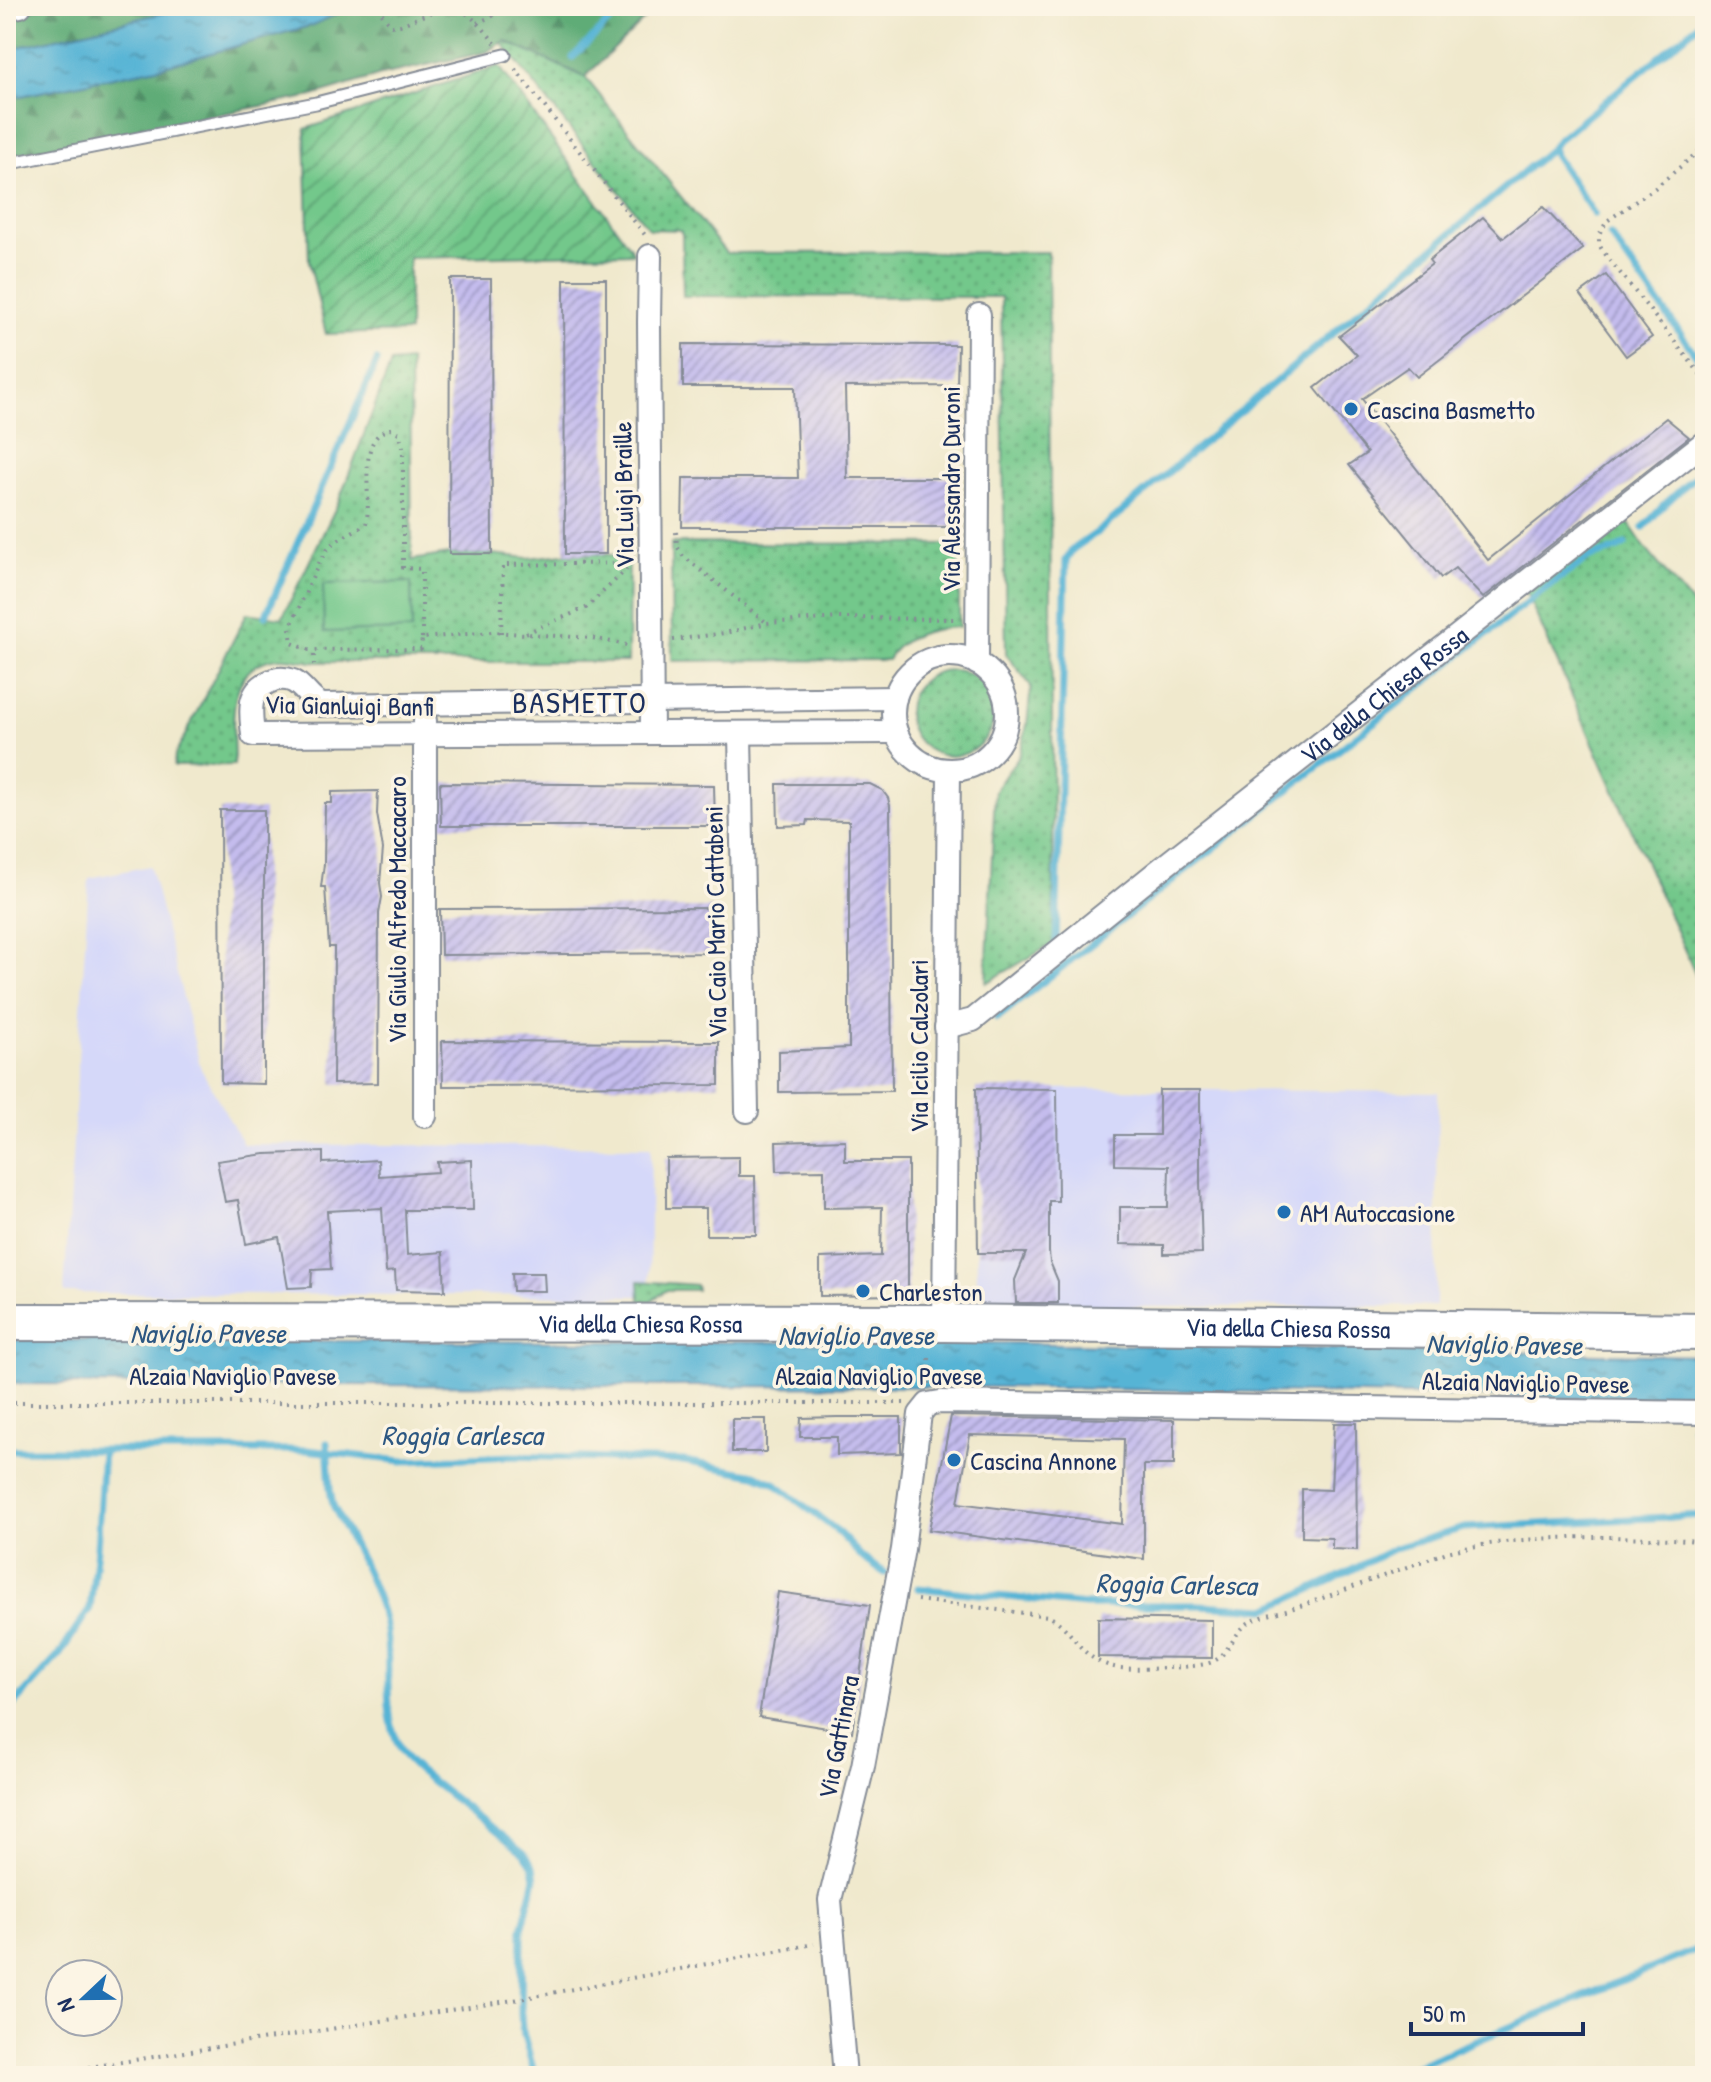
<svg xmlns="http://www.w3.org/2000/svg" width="1711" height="2082" font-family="'Patrick Hand',sans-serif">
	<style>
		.built { fill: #d5d8f9 }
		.grass { fill: url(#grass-dots); stroke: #477c74; stroke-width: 2 }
		.forest { fill: url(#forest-firs); stroke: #3c6e6a; stroke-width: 2 }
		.garden { fill: url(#garden-furrows); stroke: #477c74; stroke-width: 2 }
		.pitch { fill: #73c88b; stroke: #477c74; stroke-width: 2 }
		.water { fill: url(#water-ripples); stroke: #39729a; stroke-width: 2 }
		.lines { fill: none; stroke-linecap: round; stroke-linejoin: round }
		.stream { stroke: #57b4d5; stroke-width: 7 }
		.building { fill: url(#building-hatch); fill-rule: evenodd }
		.service-casing { stroke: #868c96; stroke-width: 15 }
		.minor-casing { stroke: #868c96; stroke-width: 26 }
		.primary-casing { stroke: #868c96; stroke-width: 40 }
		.path { stroke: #868c96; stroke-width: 4; stroke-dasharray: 2 6; stroke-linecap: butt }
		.service { stroke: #fff; stroke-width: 11 }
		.minor { stroke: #fff; stroke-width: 22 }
		.primary { stroke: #fff; stroke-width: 36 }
		.poi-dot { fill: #1f6fb2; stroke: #fcf5e5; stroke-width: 3 }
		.labels { text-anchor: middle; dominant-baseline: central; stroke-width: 7; stroke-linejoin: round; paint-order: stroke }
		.poi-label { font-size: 26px; fill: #1b2f5e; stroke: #fcf5e5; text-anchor: start }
		.street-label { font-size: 26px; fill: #1b2f5e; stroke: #fcf5e5 }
		.water-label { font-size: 28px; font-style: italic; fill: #2d5782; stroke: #fcf5e5 }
		.quarter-label { font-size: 30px; letter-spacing: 2px; fill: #1b2f5e; stroke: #fcf5e5 }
	</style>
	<defs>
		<pattern id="grass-dots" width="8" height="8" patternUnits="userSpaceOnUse" patternTransform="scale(2)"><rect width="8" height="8" fill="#73c88b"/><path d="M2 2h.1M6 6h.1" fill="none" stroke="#5ea375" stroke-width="1.8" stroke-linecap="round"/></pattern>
		<pattern id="forest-firs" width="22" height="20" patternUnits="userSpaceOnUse" patternTransform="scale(2)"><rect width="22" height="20" fill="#5eac77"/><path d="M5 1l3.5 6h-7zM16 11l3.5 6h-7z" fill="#4d8c65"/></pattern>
		<pattern id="garden-furrows" width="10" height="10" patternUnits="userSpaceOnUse" patternTransform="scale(2)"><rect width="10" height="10" fill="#73c88b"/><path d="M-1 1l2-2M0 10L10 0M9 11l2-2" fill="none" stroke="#5ea375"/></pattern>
		<pattern id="water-ripples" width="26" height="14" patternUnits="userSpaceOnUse" patternTransform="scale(2)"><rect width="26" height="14" fill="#57b4d5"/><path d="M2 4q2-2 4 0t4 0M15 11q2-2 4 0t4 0" fill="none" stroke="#4793b0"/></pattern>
		<pattern id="building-hatch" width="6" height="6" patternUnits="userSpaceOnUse" patternTransform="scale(2)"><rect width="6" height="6" fill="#c4bced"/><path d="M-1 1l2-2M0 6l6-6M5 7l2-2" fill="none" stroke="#9e99c3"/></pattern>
	</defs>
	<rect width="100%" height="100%" fill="#fcf5e5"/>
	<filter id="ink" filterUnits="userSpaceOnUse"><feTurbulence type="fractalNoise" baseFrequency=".0125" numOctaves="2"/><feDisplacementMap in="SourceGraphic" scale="16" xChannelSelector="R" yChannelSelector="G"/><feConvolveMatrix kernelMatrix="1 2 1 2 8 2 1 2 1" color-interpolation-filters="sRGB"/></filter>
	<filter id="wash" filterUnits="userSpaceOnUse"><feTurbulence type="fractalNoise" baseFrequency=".006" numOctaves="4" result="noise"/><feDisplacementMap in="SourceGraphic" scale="32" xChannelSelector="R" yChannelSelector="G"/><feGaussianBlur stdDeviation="1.8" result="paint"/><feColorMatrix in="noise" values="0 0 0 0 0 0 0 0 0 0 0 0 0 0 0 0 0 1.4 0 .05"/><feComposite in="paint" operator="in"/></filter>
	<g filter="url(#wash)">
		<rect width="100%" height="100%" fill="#f0e9cd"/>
		<g class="built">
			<path d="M150,866L201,1069L243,1144L651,1147L649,1296L64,1293L89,878Z"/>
			<path d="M976,1088L1438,1092L1436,1306L1058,1307L977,1303Z"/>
		</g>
		<g class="grass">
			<path d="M505,41L585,77L726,253L1048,252L1054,943L986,983L995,790L1020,754L1027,725L1031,686L1006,654L1001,297L683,296L682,234L680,230L649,229L502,43Z"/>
			<path d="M410,361L412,560L449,554H492L528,558L565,554H606L629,559L628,662H312C302,661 290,657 280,658C223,663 234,725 234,765L174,766L175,755L247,613L282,618L338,503L391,363Z"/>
			<path d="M1619,509L1646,549L1705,620V996L1523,585Z"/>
			<path d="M671,543L959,544V627C934,628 900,635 888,660L672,661Z"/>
			<circle cx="951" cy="713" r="43"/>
			<path d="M639,1281L696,1285L697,1290H667L651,1301H640Z"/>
		</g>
		<g class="forest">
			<path d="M44,6H185L172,11L6,50V19Z"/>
			<path d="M354,6H658L585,77L505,41L487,52L381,75L313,96L6,156V99L157,68L313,25Z"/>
		</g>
		<path class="garden" d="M499,66L634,253L409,258V332L326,334L309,261L305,129Z"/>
		<path class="pitch" d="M411,582L412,630L324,632L323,584Z"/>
		<g class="water">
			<path d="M185,6H354L313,25L157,68L6,99V50L172,11Z"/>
			<path d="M6,1340L1005,1343L1705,1356V1401L1006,1387L6,1384Z"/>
		</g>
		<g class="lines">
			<g class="stream">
				<path d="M573,57L625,6"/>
				<path d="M1594,214L1554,154L1553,147L1557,141L1705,19"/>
				<path d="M1610,235L1705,368"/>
				<path d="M1643,528L1663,506L1705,467"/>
				<path d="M266,615L377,361"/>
				<path d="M1056,943L1066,560L1072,550L1099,531L1553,147"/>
				<path d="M997,1018L1543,590L1590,557L1617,549L1625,544"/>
				<path d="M1693,1427L1705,1458"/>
				<path d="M327,1443L330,1489L333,1505C350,1540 371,1575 382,1612C396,1658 376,1716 406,1758C410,1763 415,1767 419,1771L524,1853L533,1866L535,1878L522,1929L521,2013L522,2028L535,2076"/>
				<path d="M6,1450H307L402,1461L512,1456L684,1461L755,1475L774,1483L836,1530L863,1558L885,1573"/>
				<path d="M918,1588L1086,1605H1199L1267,1609L1334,1579L1395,1548L1464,1528L1705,1515"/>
				<path d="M6,1713L60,1654L90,1608L97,1549L103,1451"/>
				<path d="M1392,2076L1705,1946"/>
			</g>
		</g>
		<g id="blocks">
			<g class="building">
				<path d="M1543,207L1583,249L1417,377L1408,367L1362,399L1488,560L1666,418L1689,437L1483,598L1455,568L1441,578L1349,465L1367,453L1315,388L1357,355L1339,336L1432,264L1429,260L1483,217L1503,238Z"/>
				<path d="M1606,275L1652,337L1626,356L1580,294Z"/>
				<path d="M450,279H491L492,554H449Z"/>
				<path d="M564,279H606V554H565Z"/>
				<path d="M683,344L958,345L957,386L845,387L847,478H958L957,527H682L683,478H798L795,387H683Z"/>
				<path d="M440,783L714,785L715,826H441Z"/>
				<path d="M777,784H870L882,790L888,798L890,806L892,1091L779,1092V1051L849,1048V821L808,820L807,825L778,826Z"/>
				<path d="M378,791L377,814L383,849L380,883L382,897L379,913L378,1083L333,1084L334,947H329L325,887H321L324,864L325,803H332V792Z"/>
				<path d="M220,810H264V1084L221,1083Z"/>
				<path d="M714,908V953L441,955L440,909Z"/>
				<path d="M442,1041L719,1042V1085L443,1086Z"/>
				<path d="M976,1088L1057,1089L1058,1201H1049V1252L1050,1262L1058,1281V1303H1016L1015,1280L1026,1253H978Z"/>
				<path d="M1159,1090H1200V1182L1202,1253L1164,1254V1245L1120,1244V1207H1168L1169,1166L1115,1165V1135H1159Z"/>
				<path d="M845,1140V1161H908V1295L820,1296V1258L881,1256L882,1207L824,1208V1170L777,1171L776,1142Z"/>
				<path d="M323,1152V1163L378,1160L379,1176L438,1172L437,1162L472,1160L473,1210H405L407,1255L443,1252L445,1291L396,1290L395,1271L386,1272L382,1208L327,1211L331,1269L312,1270L311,1287L288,1288L279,1237L246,1244L238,1200L225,1202L217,1161L265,1154Z"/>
				<path d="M739,1157V1176H755L756,1235H706V1208H666V1158Z"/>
				<path d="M512,1273H544L545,1291H513Z"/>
				<path d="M951,1416L1174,1420V1465H1144V1559L929,1530ZM970,1435L1124,1439L1122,1524L958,1503Z"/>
				<path d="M837,1417H901V1453L837,1455V1437H800L801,1418Z"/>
				<rect x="732" y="1419" width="34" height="33"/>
				<path d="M1334,1423H1356L1357,1550L1332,1549V1538L1302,1537V1489L1331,1490Z"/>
				<path d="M778,1592L870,1605L852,1732L759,1717Z"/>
				<path d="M1098,1618L1212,1620V1658L1098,1657Z"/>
			</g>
		</g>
	</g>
	<g filter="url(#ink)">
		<use href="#blocks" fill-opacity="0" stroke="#868c96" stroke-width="2"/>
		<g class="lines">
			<g class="service-casing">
				<path id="service" d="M6,164L316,103L505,55"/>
			</g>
			<g class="minor-casing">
				<g id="minor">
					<path d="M6,9L20,6"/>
					<path d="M650,256L649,322L652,733"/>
					<circle cx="950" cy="713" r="57"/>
					<path d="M977,663L979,315"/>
					<path d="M895,698L322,705C309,700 305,687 293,681C276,674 256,685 252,702C250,713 252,724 253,735L896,732"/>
					<path d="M740,733L747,1111"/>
					<path id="s1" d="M946,1027L973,1020L1158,871L1705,442"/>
					<path d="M425,1116V721"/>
					<path d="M944,1323L949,770"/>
					<path d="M845,2076L830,1900L863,1766L903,1549L920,1414L928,1404L940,1402L1705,1413"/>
				</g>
			</g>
			<g class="primary-casing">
				<g id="primary">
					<path id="s2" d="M6,1322L944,1323L1705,1332"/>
				</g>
			</g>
			<g class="path">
				<path d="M378,6L384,17L392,26L400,25L447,6"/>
				<path d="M452,6C471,13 483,28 495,43"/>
				<path d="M477,23L515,6"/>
				<path d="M515,69L645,235"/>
				<path d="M1705,146L1655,188L1607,221L1599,235V244L1602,250L1705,380"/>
				<path d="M676,532L677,546L683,556L767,623"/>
				<path d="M501,633L503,565L630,563"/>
				<path d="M526,633L586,608L628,568"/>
				<path d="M422,638V569L403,568V447L399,433L390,429C355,437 373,496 366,524L336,541L327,550L319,563L290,628L292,643L309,650L421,649L422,638L492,632L592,638L632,646"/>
				<path d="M673,640L725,633L767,623L839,618L954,619"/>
				<path d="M314,665V650"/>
				<path d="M1007,751L1020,697"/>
				<path d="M929,1384V1353"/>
				<path d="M6,1403H904"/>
				<path d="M917,1600L1048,1616C1076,1629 1076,1658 1114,1667C1129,1671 1199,1668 1212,1662C1229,1655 1234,1631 1250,1622C1266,1614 1286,1611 1303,1605C1351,1588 1399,1570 1447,1552C1501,1539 1557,1537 1613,1537C1644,1538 1674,1538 1705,1542"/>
				<path d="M33,2076L514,2000L814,1944"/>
			</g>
			<use href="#service" class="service"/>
			<use href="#minor" class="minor"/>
			<use href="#primary" class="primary"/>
		</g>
	</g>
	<g class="poi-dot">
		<circle cx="1351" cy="409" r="8"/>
		<circle cx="1284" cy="1212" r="8"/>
		<circle cx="863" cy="1291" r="8"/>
		<circle cx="954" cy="1460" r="8"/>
	</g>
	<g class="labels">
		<g class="poi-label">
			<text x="1367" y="409">Cascina Basmetto</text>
			<text x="1300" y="1212">AM Autoccasione</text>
			<text x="879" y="1291">Charleston</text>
			<text x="970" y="1460">Cascina Annone</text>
		</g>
		<g class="street-label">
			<text transform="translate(950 489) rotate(-90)">Via Alessandro Duroni</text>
			<text transform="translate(623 495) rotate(-91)">Via Luigi Braille</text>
			<text stroke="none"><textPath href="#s1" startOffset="552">Via della Chiesa Rossa</textPath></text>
			<text transform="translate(349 705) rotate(1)">Via Gianluigi Banfi</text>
			<text transform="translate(396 910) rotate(-90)">Via Giulio Alfredo Maccacaro</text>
			<text transform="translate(715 922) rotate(-91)">Via Caio Mario Cattabeni</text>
			<text transform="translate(918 1046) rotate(-90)">Via Icilio Calzolari</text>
			<text stroke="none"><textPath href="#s2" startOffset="634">Via della Chiesa Rossa</textPath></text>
			<text stroke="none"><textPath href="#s2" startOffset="1282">Via della Chiesa Rossa</textPath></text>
			<text x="233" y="1375">Alzaia Naviglio Pavese</text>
			<text x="879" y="1375">Alzaia Naviglio Pavese</text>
			<text transform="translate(1526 1382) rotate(1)">Alzaia Naviglio Pavese</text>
			<text transform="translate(838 1737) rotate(-79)">Via Gattinara</text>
		</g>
		<g class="water-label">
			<text x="208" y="1333">Naviglio Pavese</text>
			<text x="856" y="1335">Naviglio Pavese</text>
			<text transform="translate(1504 1344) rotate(1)">Naviglio Pavese</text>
			<text x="462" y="1435">Roggia Carlesca</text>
			<text transform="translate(1176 1584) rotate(1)">Roggia Carlesca</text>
		</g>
		<g class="quarter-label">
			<text x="580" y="702">BASMETTO</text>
		</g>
	</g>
	<rect width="1711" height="2082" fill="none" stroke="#fcf5e5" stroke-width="32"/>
	<g transform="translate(84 1998) rotate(248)"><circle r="38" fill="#fcf5e5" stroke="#a2a6af" stroke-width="2"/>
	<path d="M0-6L14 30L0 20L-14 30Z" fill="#1f6fb2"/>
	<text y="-12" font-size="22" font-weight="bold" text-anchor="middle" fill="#1b2f5e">N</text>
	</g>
	<path d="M1411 2022v12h172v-12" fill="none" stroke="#1b2f5e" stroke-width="4"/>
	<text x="1423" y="2022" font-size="24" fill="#1b2f5e" stroke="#fcf5e5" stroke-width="6" paint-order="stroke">50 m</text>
</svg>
